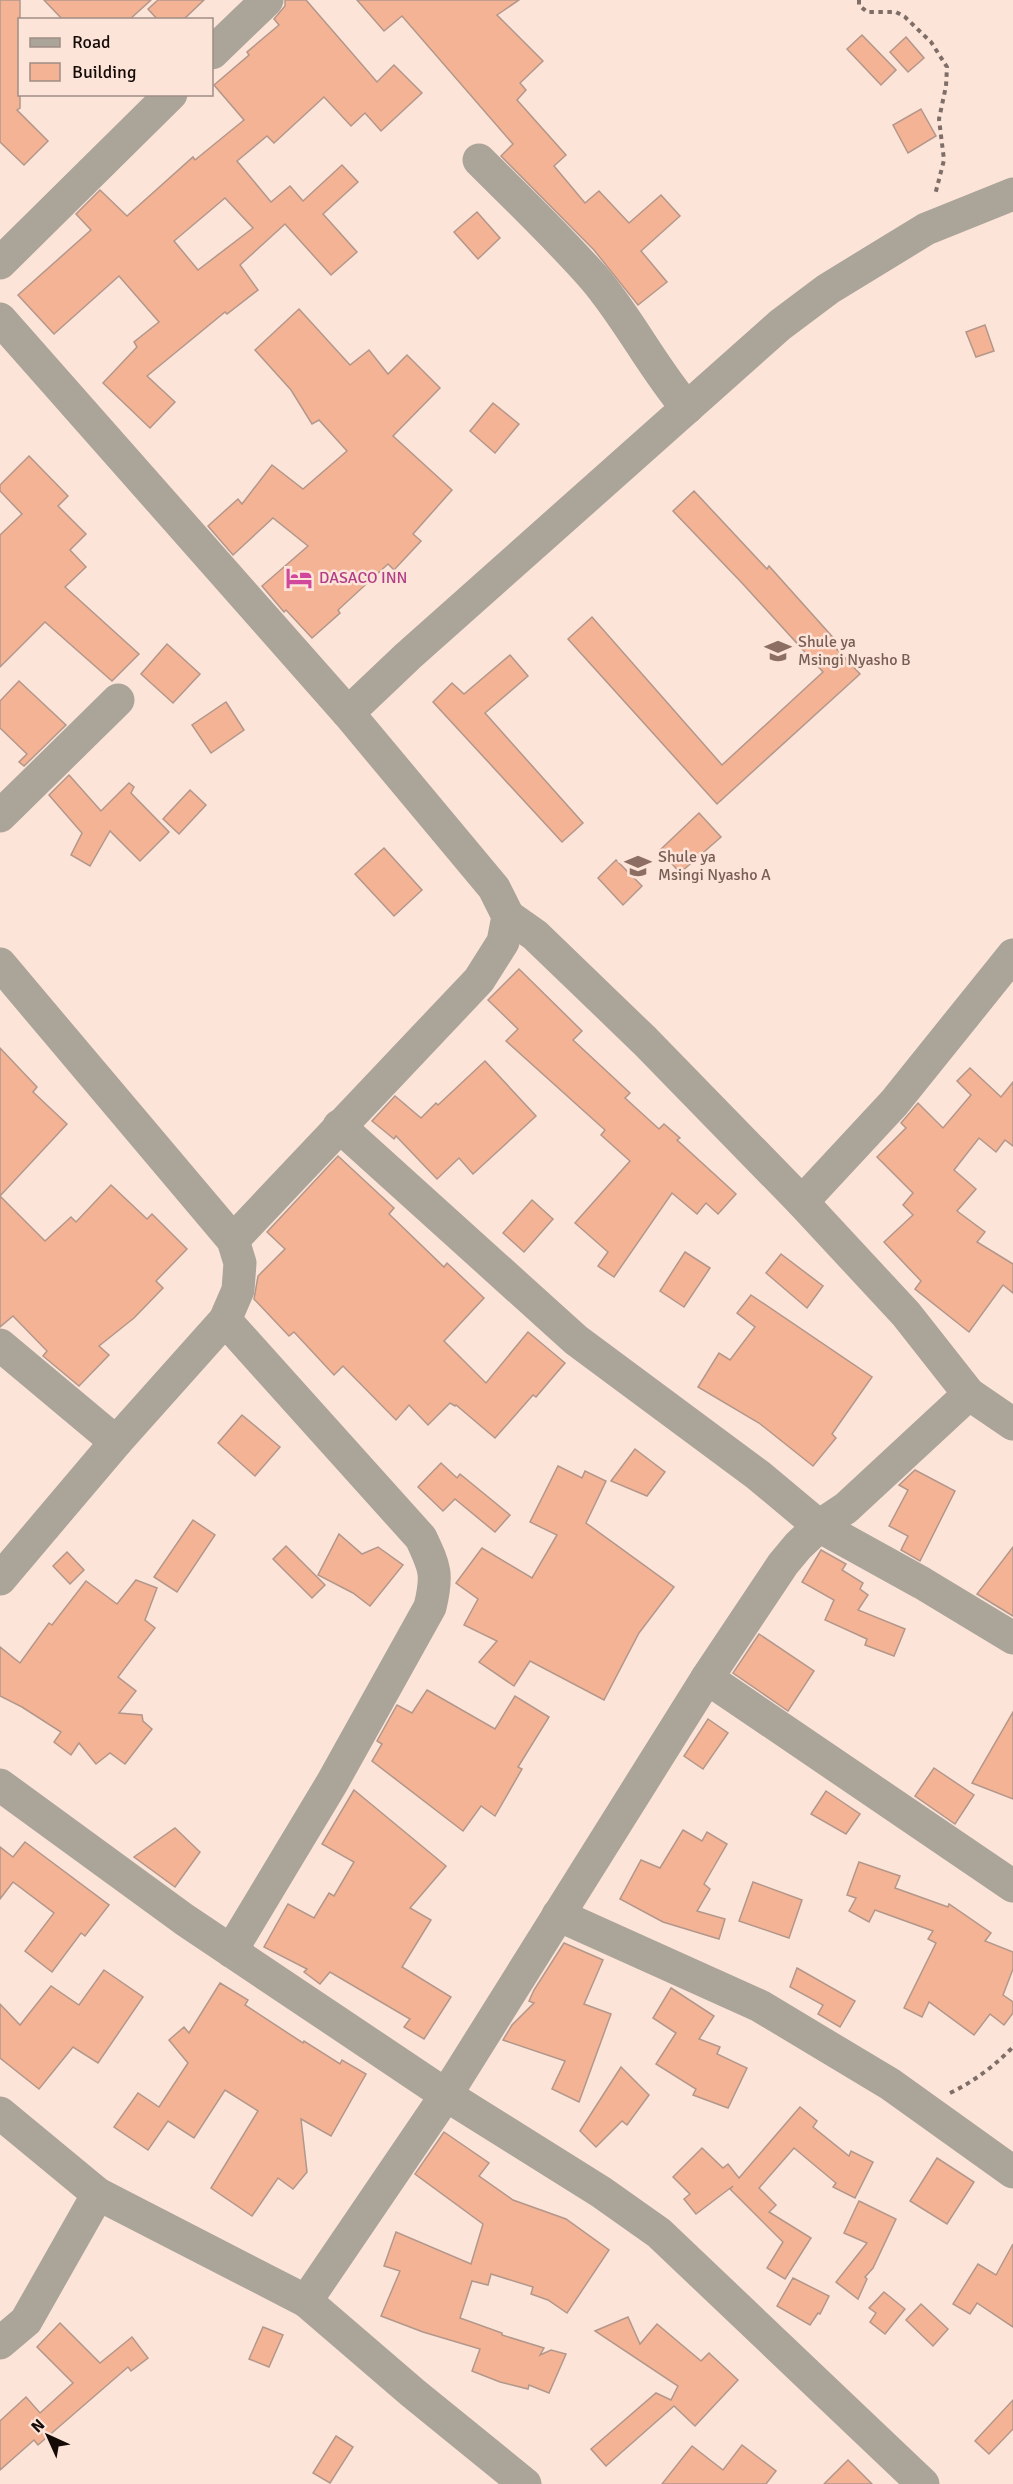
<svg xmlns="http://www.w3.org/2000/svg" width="1013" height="2484" font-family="Signika,sans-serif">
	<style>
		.building { fill: #f4b395; stroke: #b3978a; stroke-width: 1.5; fill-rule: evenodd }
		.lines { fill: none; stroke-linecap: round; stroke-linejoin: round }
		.path { stroke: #7f6e67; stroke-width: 4; stroke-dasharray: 4.5 4.5; stroke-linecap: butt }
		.minor { stroke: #aba499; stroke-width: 33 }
		.labels { text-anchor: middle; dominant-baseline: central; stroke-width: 5; stroke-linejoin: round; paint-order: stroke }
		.hotel-label { font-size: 16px; fill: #b23c85; stroke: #fce4d9; text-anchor: start }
		.education-label { font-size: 16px; fill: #785e54; stroke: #fce4d9; text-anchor: start }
	</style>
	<rect width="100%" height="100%" fill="#fce4d9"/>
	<g class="building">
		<path d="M0,0H20V108L17,110L48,141L24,165L0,142Z"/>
		<path d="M44,0H151L129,20H63Z"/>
		<path d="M158,0H204L183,20H158L148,9Z"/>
		<path d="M285,0H306L377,82L394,65L422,93L381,131L365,113L351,126L324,97L274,143L267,136L237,161L271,202L290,186L303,201L342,165L358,182L323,214L357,252L331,275L285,224L240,265L258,290L227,314L225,312L147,376L175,402L150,428L103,383L137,347L134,342L159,322L119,276L54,334L18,295L91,230L76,214L100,190L127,216L193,157L195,160L244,120L214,85L249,55L247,52L279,25L274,19L285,6ZM225,198L253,228L198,270L174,241Z"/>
		<path d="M357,0H519L497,15L543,61L520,83L526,90L517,100L566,155L554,166L585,203L599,191L629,223L661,195L680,216L641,251L667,282L638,305L594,250L501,156L513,144L402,16L384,31Z"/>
		<path d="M862,35L896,70L881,85L847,49Z"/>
		<path d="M906,37L924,58L908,72L890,52Z"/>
		<path d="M921,109L936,136L908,153L893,125Z"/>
		<path d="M477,212L500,238L478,259L454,232Z"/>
		<path d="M299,309L350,365L369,350L388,374L407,355L440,388L393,436L452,490L413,534L421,541L394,570L388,564L338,610L340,613L312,638L286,610L284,612L262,586L308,546L273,518L233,555L208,526L238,499L242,504L272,465L303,489L347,451L319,420L312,424L291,390L255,350Z"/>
		<path d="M985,325L994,351L976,357L966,332Z"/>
		<path d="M493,403L519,424L495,453L470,431Z"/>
		<path d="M29,456L68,496L58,506L86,534L70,550L86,567L65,587L139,654L112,681L45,622L0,667V535L22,514L0,491V485Z"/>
		<path d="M694,491L767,569L769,566L837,642L833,645L860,674L717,804L568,639L592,617L722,765L823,672L742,583L673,511Z"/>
		<path d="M167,644L200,674L173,703L141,674Z"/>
		<path d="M510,655L528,676L485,713L583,823L562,842L433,702L452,683L464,694Z"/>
		<path d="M19,681L66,725L24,766L19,762L27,754L0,728V701Z"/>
		<path d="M226,702L244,730L211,753L192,725Z"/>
		<path d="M69,775L101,811L129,783L134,787L131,793L169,832L140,861L110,831L90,866L71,855L82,833L49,795Z"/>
		<path d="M190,790L206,805L179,834L163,819Z"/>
		<path d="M699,813L721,837L680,873L660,850Z"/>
		<path d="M384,848L422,890L394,916L355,874Z"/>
		<path d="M616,860L642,886L623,905L598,878Z"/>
		<path d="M519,969L582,1031L573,1040L630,1093L625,1098L659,1129L664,1124L680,1138L677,1140L736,1194L718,1214L706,1203L697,1214L672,1193L614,1277L598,1266L608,1252L575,1223L630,1161L601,1135L605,1130L506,1041L518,1029L488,1000Z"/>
		<path d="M0,1048L37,1087L33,1092L67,1124L0,1196L45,1241L71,1217L76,1222L111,1185L147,1219L152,1214L187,1249L156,1281L163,1288L134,1318L99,1346L109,1355L79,1386L43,1356L47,1351L13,1316L0,1327Z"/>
		<path d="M485,1061L536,1116L473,1174L459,1158L437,1179L396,1136L394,1139L372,1121L395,1096L421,1118L436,1103L438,1105Z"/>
		<path d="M970,1068L1001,1097L1013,1082V1146L1005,1140L996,1152L979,1138L954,1170L976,1189L957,1211L985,1232L977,1242L1013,1264V1293L1003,1285L969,1332L915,1289L921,1281L884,1242L913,1215L903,1205L913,1193L877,1157L906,1128L901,1123L918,1103L943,1128L971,1095L957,1081Z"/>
		<path d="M338,1156L394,1208L389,1214L444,1267L447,1263L484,1298L444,1341L486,1383L528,1332L565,1363L536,1397L533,1395L495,1438L456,1405L455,1406L450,1403L428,1425L409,1405L396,1420L343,1366L334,1375L294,1332L289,1336L254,1299L258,1276L285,1249L267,1232Z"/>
		<path d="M532,1200L553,1219L524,1252L503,1233Z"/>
		<path d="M685,1252L710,1268L684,1307L660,1291Z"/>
		<path d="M781,1254L823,1286L807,1308L766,1273Z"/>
		<path d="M751,1295L872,1377L832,1434L836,1438L813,1466L759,1423L698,1387L719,1353L730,1360L755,1327L737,1313Z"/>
		<path d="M242,1415L280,1447L255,1476L218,1443Z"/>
		<path d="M635,1449L665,1472L647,1496L611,1481Z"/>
		<path d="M441,1463L457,1478L460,1474L510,1515L495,1532L455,1499L443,1511L418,1487Z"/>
		<path d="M558,1466L582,1478L585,1471L606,1481L586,1523L674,1587L639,1633L604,1700L530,1661L514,1686L479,1662L497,1641L464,1625L478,1599L456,1583L482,1548L532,1578L557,1535L530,1522Z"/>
		<path d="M915,1470L955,1491L920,1561L901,1550L908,1536L889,1526L908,1490L899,1485Z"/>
		<path d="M193,1520L215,1535L177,1592L154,1577Z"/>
		<path d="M339,1534L362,1554L378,1547L403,1565L370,1606L353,1593L318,1575Z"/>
		<path d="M286,1546L325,1585L312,1598L273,1559Z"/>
		<path d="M1013,1547V1616L977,1594Z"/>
		<path d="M821,1550L846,1564L842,1570L863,1583L860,1589L868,1595L858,1610L905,1629L894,1656L865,1645L867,1639L825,1620L834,1600L802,1582Z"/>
		<path d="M67,1552L84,1570L70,1584L53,1566Z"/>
		<path d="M136,1580L157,1588L145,1620L155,1628L118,1677L136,1691L119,1713L142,1715L143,1721L152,1729L125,1764L110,1753L96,1764L79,1743L71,1755L54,1742L61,1732L22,1707L0,1696V1647L20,1663L49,1623L52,1625L86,1581L117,1604Z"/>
		<path d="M759,1634L814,1671L788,1711L733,1673Z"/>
		<path d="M427,1690L495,1729L515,1696L549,1717L518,1767L522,1769L495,1816L481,1806L463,1831L372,1761L382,1744L377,1741L397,1705L412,1713Z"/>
		<path d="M1013,1712V1799L972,1783Z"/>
		<path d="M708,1719L728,1733L703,1769L684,1756Z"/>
		<path d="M934,1768L974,1795L955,1824L915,1796Z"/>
		<path d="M354,1790L446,1866L410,1908L431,1920L402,1967L451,1997L424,2039L404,2027L410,2019L330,1972L320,1984L304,1972L307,1969L264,1947L288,1904L314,1918L329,1893L334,1896L354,1862L322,1844Z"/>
		<path d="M826,1791L860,1814L846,1834L811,1814Z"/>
		<path d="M175,1828L200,1852L175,1887L134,1857Z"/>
		<path d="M683,1830L702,1841L707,1832L727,1844L704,1884L710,1889L697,1911L725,1919L719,1939L663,1922L620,1899L641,1860L660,1868Z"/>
		<path d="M25,1842L109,1905L85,1936L81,1933L52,1972L25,1951L54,1913L13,1882L0,1899V1847L13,1857Z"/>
		<path d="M859,1862L900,1876L895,1888L948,1907L949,1904L991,1933L985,1941L1013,1952V1969L1003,1995L1013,2002V2013L1004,2025L990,2014L974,2035L929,2002L922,2017L904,2008L936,1943L928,1939L933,1931L875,1910L869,1922L849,1911L856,1898L847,1895Z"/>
		<path d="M753,1882L802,1900L789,1938L739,1921Z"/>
		<path d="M564,1943L603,1960L584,2004L611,2014L579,2102L552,2089L565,2061L503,2040L512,2025L534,2003L529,2001L534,1990Z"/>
		<path d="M797,1968L855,2001L840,2027L818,2014L823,2005L790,1987Z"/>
		<path d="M104,1970L143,1997L98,2063L73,2047L39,2089L0,2058V2004L20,2025L51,1986L79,2005Z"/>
		<path d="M220,1983L248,2000L245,2005L303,2043L304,2041L340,2064L342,2060L366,2074L331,2136L301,2119L307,2172L293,2189L278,2178L252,2216L211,2188L258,2111L225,2090L194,2138L168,2121L148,2150L114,2127L138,2093L159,2107L188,2063L169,2040L184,2027L189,2033Z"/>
		<path d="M671,1988L714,2016L699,2039L720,2047L717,2054L747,2068L728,2108L693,2095L696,2089L656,2064L676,2033L653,2018Z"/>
		<path d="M621,2067L649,2095L627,2125L622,2121L596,2147L580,2131Z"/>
		<path d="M800,2107L817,2121L813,2127L849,2156L851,2151L873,2162L855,2198L833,2187L836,2183L794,2148L759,2188L776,2205L769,2212L811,2238L785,2279L767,2268L783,2242L730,2189L733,2186L696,2214L684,2199L690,2194L673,2177L702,2148L723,2168L728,2164L739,2178Z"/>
		<path d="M444,2132L489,2163L479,2176L513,2200L566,2219L609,2250L567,2313L548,2300L531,2294L533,2287L491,2274L488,2285L472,2281L460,2318L502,2333V2335L544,2348L540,2355L551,2350L566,2354L549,2393L529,2385L528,2389L500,2382L472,2371L480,2349L423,2332L381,2316L400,2271L384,2266L396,2232L471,2264L483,2224L415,2174Z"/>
		<path d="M937,2158L974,2182L947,2224L910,2201Z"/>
		<path d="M859,2201L896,2219L873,2268L865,2277L867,2279L858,2299L836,2282L867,2243L844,2233Z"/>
		<path d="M1013,2244V2327L977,2303L970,2314L953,2304L978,2264L996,2275Z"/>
		<path d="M793,2278L829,2296L820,2314L818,2313L810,2325L777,2306Z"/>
		<path d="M884,2292L905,2309L885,2334L870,2322L876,2313L869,2308Z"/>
		<path d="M921,2304L948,2329L933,2346L906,2320Z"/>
		<path d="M628,2317L640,2344L657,2324L701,2361L709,2353L738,2380L695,2426L674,2406L606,2466L591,2449L656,2393L671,2400L678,2386L595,2331Z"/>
		<path d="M60,2323L100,2363L132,2337L148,2358L131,2371L128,2367L38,2445L34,2440L0,2470V2421L26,2397L40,2413L73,2383L37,2347Z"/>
		<path d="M263,2327L283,2335L269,2367L249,2359Z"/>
		<path d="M1013,2400V2429L989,2454L975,2441Z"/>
		<path d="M336,2436L353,2447L330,2483L313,2473Z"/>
		<path d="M742,2445L776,2471L766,2484H662L692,2446L723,2470Z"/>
		<path d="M848,2460L872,2484H824Z"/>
	</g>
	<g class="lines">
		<g class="path">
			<path d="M859,0V5L867,12H896L905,17L931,42L947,67L946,86L939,119L944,160L935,195"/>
			<path d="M950,2093C975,2081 994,2066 1013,2047"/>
		</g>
		<g class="minor">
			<path d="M212,53L267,0"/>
			<path d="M479,160C518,199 558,237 594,278C629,319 652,367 687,408"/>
			<path d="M0,263L171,94"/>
			<path d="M0,319L348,713L494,888L508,916L503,942L479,980L233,1240"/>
			<path d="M348,713L408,656L780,325L828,289L926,229L1013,194"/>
			<path d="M0,816L118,700"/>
			<path d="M508,916L535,935L645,1041L802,1202L906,1314L969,1394L1013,1424"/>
			<path d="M0,964L233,1240L240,1263L238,1290L225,1320L116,1442L0,1579"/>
			<path d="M339,1126L576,1340L758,1475L819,1526L922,1583L1013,1638"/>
			<path d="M802,1202L894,1103L1013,955"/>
			<path d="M225,1320L421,1538C435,1568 438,1574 430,1607L332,1783L231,1951"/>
			<path d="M0,1345L116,1442"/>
			<path d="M707,1678L1013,1886"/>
			<path d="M0,1785L185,1920L446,2095L601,2192L659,2233L923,2484"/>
			<path d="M558,1915L760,2006L890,2084L1013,2172"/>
			<path d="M0,2113L98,2194L306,2301L413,2393L525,2484"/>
			<path d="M306,2301L446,2095L707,1678L783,1564L798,1546L819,1526L846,1508L969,1394"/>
			<path d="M0,2343L26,2321L98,2194"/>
		</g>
	</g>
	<defs>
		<g id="hotel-bare" transform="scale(2.07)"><path d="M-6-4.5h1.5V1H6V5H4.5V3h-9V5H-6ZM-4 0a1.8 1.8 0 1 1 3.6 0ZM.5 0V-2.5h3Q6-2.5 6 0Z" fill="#d1479c" stroke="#fce4d9" stroke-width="2.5" paint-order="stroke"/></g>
		<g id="school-bare" transform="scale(2.07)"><path d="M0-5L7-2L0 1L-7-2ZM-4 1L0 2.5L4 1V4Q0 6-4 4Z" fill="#8d6e63" stroke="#fce4d9" stroke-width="2.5" paint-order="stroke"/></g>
	</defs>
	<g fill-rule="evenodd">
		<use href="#hotel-bare" x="299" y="578"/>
		<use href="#school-bare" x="778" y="651"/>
		<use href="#school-bare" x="638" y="866"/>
	</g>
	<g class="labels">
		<g class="hotel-label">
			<text x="319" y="578">DASACO INN</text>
		</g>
		<g class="education-label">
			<text x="798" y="642">Shule ya<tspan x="798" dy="18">Msingi Nyasho B</tspan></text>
			<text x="658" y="857">Shule ya<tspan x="658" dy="18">Msingi Nyasho A</tspan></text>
		</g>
	</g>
	<rect x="18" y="18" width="195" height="78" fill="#fce4d9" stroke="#9f8d85" stroke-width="1.5"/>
	<rect x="30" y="38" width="30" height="9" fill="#aba499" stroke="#9f8d85" stroke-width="1.5"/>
	<text x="72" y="48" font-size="18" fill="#140a06">Road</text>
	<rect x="30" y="63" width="30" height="18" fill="#f4b395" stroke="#9f8d85" stroke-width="1.5"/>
	<text x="72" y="78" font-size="18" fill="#140a06">Building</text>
	<g transform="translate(48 2436) rotate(315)" stroke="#fce4d9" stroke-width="4.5" paint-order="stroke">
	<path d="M0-4.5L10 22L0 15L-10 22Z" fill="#140a06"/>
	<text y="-9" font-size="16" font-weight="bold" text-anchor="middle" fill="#140a06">N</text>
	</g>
</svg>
